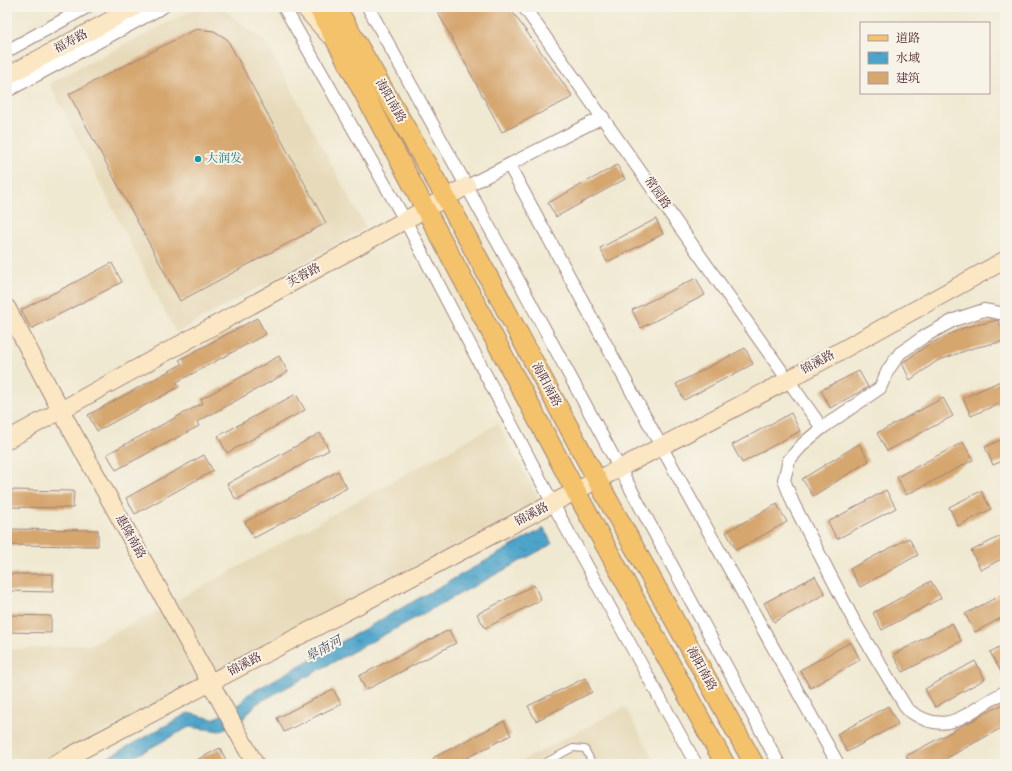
<svg xmlns="http://www.w3.org/2000/svg" width="1012" height="771" font-family="'Sorts Mill Goudy','Noto Serif SC',serif">
	<style>
		.built { fill: #e7daba }
		.water { fill: url(#water-ripples); stroke: #4c627a }
		.building { fill: #d5a66e }
		.lines { fill: none; stroke-linecap: round; stroke-linejoin: round }
		.lane-casing { stroke: #9d847e; stroke-width: 8 }
		.street-casing { stroke: #9d847e; stroke-width: 14 }
		.secondary-casing { stroke: #9d847e; stroke-width: 19 }
		.primary-casing { stroke: #9d847e; stroke-width: 21 }
		.lane { stroke: #fff; stroke-width: 6 }
		.street { stroke: #fff; stroke-width: 12 }
		.secondary { stroke: #fbe7c3; stroke-width: 17 }
		.primary { stroke: #f4c26a; stroke-width: 19 }
		.culture-dot { fill: #0f9aa8; stroke: #f7f3e8; stroke-width: 1.5 }
		.labels { text-anchor: middle; dominant-baseline: central; stroke-width: 4; stroke-linejoin: round; paint-order: stroke }
		.street-label { font-size: 12px; fill: #4a1f2b; stroke: #f7f3e8 }
		.culture-label { font-size: 12px; fill: #0d838f; stroke: #f7f3e8; text-anchor: start }
		.water-label { font-size: 13px; font-style: italic; fill: #4b546b; stroke: #f7f3e8 }
	</style>
	<defs>
		<pattern id="water-ripples" width="26" height="14" patternUnits="userSpaceOnUse"><rect width="26" height="14" fill="#4da4ca"/><path d="M2 4q2-2 4 0t4 0M15 11q2-2 4 0t4 0" fill="none" stroke="#4285a4"/></pattern>
	</defs>
	<rect width="100%" height="100%" fill="#f7f3e8"/>
	<filter id="ink" filterUnits="userSpaceOnUse"><feTurbulence type="fractalNoise" baseFrequency=".025" numOctaves="2"/><feDisplacementMap in="SourceGraphic" scale="8" xChannelSelector="R" yChannelSelector="G"/><feConvolveMatrix kernelMatrix="1 2 1 2 8 2 1 2 1" color-interpolation-filters="sRGB"/></filter>
	<filter id="wash" filterUnits="userSpaceOnUse"><feTurbulence type="fractalNoise" baseFrequency=".012" numOctaves="4" result="noise"/><feDisplacementMap in="SourceGraphic" scale="16" xChannelSelector="R" yChannelSelector="G"/><feGaussianBlur stdDeviation="0.9" result="paint"/><feColorMatrix in="noise" values="0 0 0 0 0 0 0 0 0 0 0 0 0 0 0 0 0 1.4 0 .05"/><feComposite in="paint" operator="in"/></filter>
	<g filter="url(#wash)">
		<rect width="100%" height="100%" fill="#f0e9d2"/>
		<g class="built">
			<path d="M199,7H221L266,43L366,228L176,333L49,83Z"/>
			<path d="M498,423L540,502L195,682L43,764H7V650L92,644L160,610Z"/>
			<path d="M625,707L656,764H516Z"/>
		</g>
		<path class="water" d="M544,528L552,544L256,704L243,719L220,731L189,727L121,764H96L188,713L213,719L237,707L247,695Z"/>
		<g id="blocks">
			<g class="building">
				<path d="M435,7H509L573,97L502,132Z"/>
				<path d="M196,29L214,31L227,39L326,223L180,301L69,94Z"/>
				<path d="M617,165L625,179L556,217L548,203Z"/>
				<path d="M656,219L663,234L607,262L600,248Z"/>
				<path d="M112,263L122,282L31,329L21,310Z"/>
				<path d="M696,278L705,295L641,328L632,310Z"/>
				<path d="M257,318L266,334L177,382L179,387L97,431L88,415L182,364L179,360Z"/>
				<path d="M998,320L1005,336V341L973,348L937,361L910,380L902,363L929,344L963,328Z"/>
				<path d="M745,348L753,364L684,400L676,384Z"/>
				<path d="M279,356L288,372L197,422L199,426L116,470L107,454L203,403L201,399Z"/>
				<path d="M859,371L868,387L830,408L821,390Z"/>
				<path d="M1005,379V401L971,416L963,398Z"/>
				<path d="M296,394L305,410L227,453L218,436Z"/>
				<path d="M943,398L953,416L887,451L877,433Z"/>
				<path d="M791,413L800,431L742,463L732,445Z"/>
				<path d="M320,433L329,450L236,500L227,484Z"/>
				<path d="M1005,438V460L993,465L985,447Z"/>
				<path d="M963,442L973,460L906,495L897,477Z"/>
				<path d="M859,444L869,461L813,496L802,479Z"/>
				<path d="M204,455L213,471L135,514L126,498Z"/>
				<path d="M338,471L347,488L254,538L245,522Z"/>
				<path d="M7,490L74,491L73,508L7,507Z"/>
				<path d="M886,490L896,508L837,539L828,522Z"/>
				<path d="M981,491L991,509L958,526L949,507Z"/>
				<path d="M777,504L787,522L736,550L726,532Z"/>
				<path d="M7,529L98,530V546L7,545Z"/>
				<path d="M1005,534V557L981,570L971,551Z"/>
				<path d="M909,538L918,555L860,587L850,569Z"/>
				<path d="M7,574H53V592L7,591Z"/>
				<path d="M815,576L825,594L774,622L764,603Z"/>
				<path d="M931,581L941,598L882,630L873,613Z"/>
				<path d="M534,585L541,600L485,628L477,614Z"/>
				<path d="M1005,593V616L975,632L965,614Z"/>
				<path d="M7,615L51,616V633L7,632Z"/>
				<path d="M952,623L961,641L903,672L893,655Z"/>
				<path d="M449,630L456,643L366,690L359,676Z"/>
				<path d="M851,642L860,660L810,688L800,670Z"/>
				<path d="M1005,644V679L990,652Z"/>
				<path d="M975,661L985,679L935,707L925,689Z"/>
				<path d="M585,678L592,692L536,721L528,706Z"/>
				<path d="M333,689L341,704L284,732L277,718Z"/>
				<path d="M1005,703V726L936,764H911L906,756Z"/>
				<path d="M888,706L898,724L847,752L837,734Z"/>
				<path d="M504,721L511,735L455,764H436L433,758Z"/>
				<path d="M220,748L228,764H189Z"/>
			</g>
		</g>
	</g>
	<g filter="url(#ink)">
		<use href="#blocks" fill-opacity="0" stroke="#9d847e" stroke-width="1"/>
		<g class="lines">
			<g class="lane-casing">
				<path id="lane" d="M542,764L573,748L585,749L593,764"/>
			</g>
			<g class="street-casing">
				<g id="street">
					<path d="M284,7L405,220L553,504L696,764"/>
					<path d="M368,7L509,263L779,764"/>
					<path d="M524,7L822,428"/>
					<path d="M7,51L87,7"/>
					<path d="M7,91L163,7"/>
					<path d="M509,165L661,446L838,764"/>
					<path d="M467,186L603,117"/>
					<path d="M1005,314L984,310L954,320L925,336L900,353L888,370L880,388L822,428L804,443L789,460L784,480L793,503L854,621L907,709C949,741 967,710 1005,692"/>
				</g>
			</g>
			<g class="secondary-casing">
				<g id="secondary">
					<path d="M304,7L328,34"/>
					<path d="M7,76L135,7"/>
					<path d="M7,308L61,411L255,764"/>
					<path d="M7,440L467,186"/>
					<path d="M55,764L788,380L1005,260"/>
				</g>
			</g>
			<g class="primary-casing">
				<g id="primary">
					<path d="M318,7L576,492L725,764"/>
					<path d="M336,7L446,198L597,480L754,764"/>
				</g>
			</g>
			<use href="#lane" class="lane"/>
			<use href="#street" class="street"/>
			<use href="#secondary" class="secondary"/>
			<use href="#primary" class="primary"/>
		</g>
	</g>
	<circle class="culture-dot" cx="198" cy="159" r="4"/>
	<g class="labels">
		<g class="street-label">
			<text transform="translate(71 42) rotate(-28)">福寿路</text>
			<text transform="translate(390 101) rotate(60)">海阳南路</text>
			<text transform="translate(657 193) rotate(55)">常园路</text>
			<text transform="translate(304 276) rotate(-29)">芙蓉路</text>
			<text transform="translate(818 363) rotate(-29)">锦溪路</text>
			<text transform="translate(546 385) rotate(62)">海阳南路</text>
			<text transform="translate(532 515) rotate(-28)">锦溪路</text>
			<text transform="translate(130 537) rotate(61)">惠隆南路</text>
			<text transform="translate(245 665) rotate(-28)">锦溪路</text>
			<text transform="translate(701 669) rotate(61)">海阳南路</text>
		</g>
		<g class="culture-label">
			<text x="206" y="159">大润发</text>
		</g>
		<g class="water-label">
			<text transform="translate(324 650) rotate(-29)">皋南河</text>
		</g>
	</g>
	<rect width="1012" height="771" fill="none" stroke="#f7f3e8" stroke-width="24"/>
	<rect x="860" y="22" width="130" height="72" fill="#f7f3e8" stroke="#b29e9c"/>
	<rect x="868" y="35" width="20" height="6" fill="#f4c26a" stroke="#b29e9c"/>
	<text x="896" y="42" font-size="12" fill="#4a1f2b">道路</text>
	<rect x="868" y="52" width="20" height="12" fill="url(#water-ripples)" stroke="#b29e9c"/>
	<text x="896" y="62" font-size="12" fill="#4a1f2b">水域</text>
	<rect x="868" y="72" width="20" height="12" fill="#d5a66e" stroke="#b29e9c"/>
	<text x="896" y="82" font-size="12" fill="#4a1f2b">建筑</text>
</svg>
